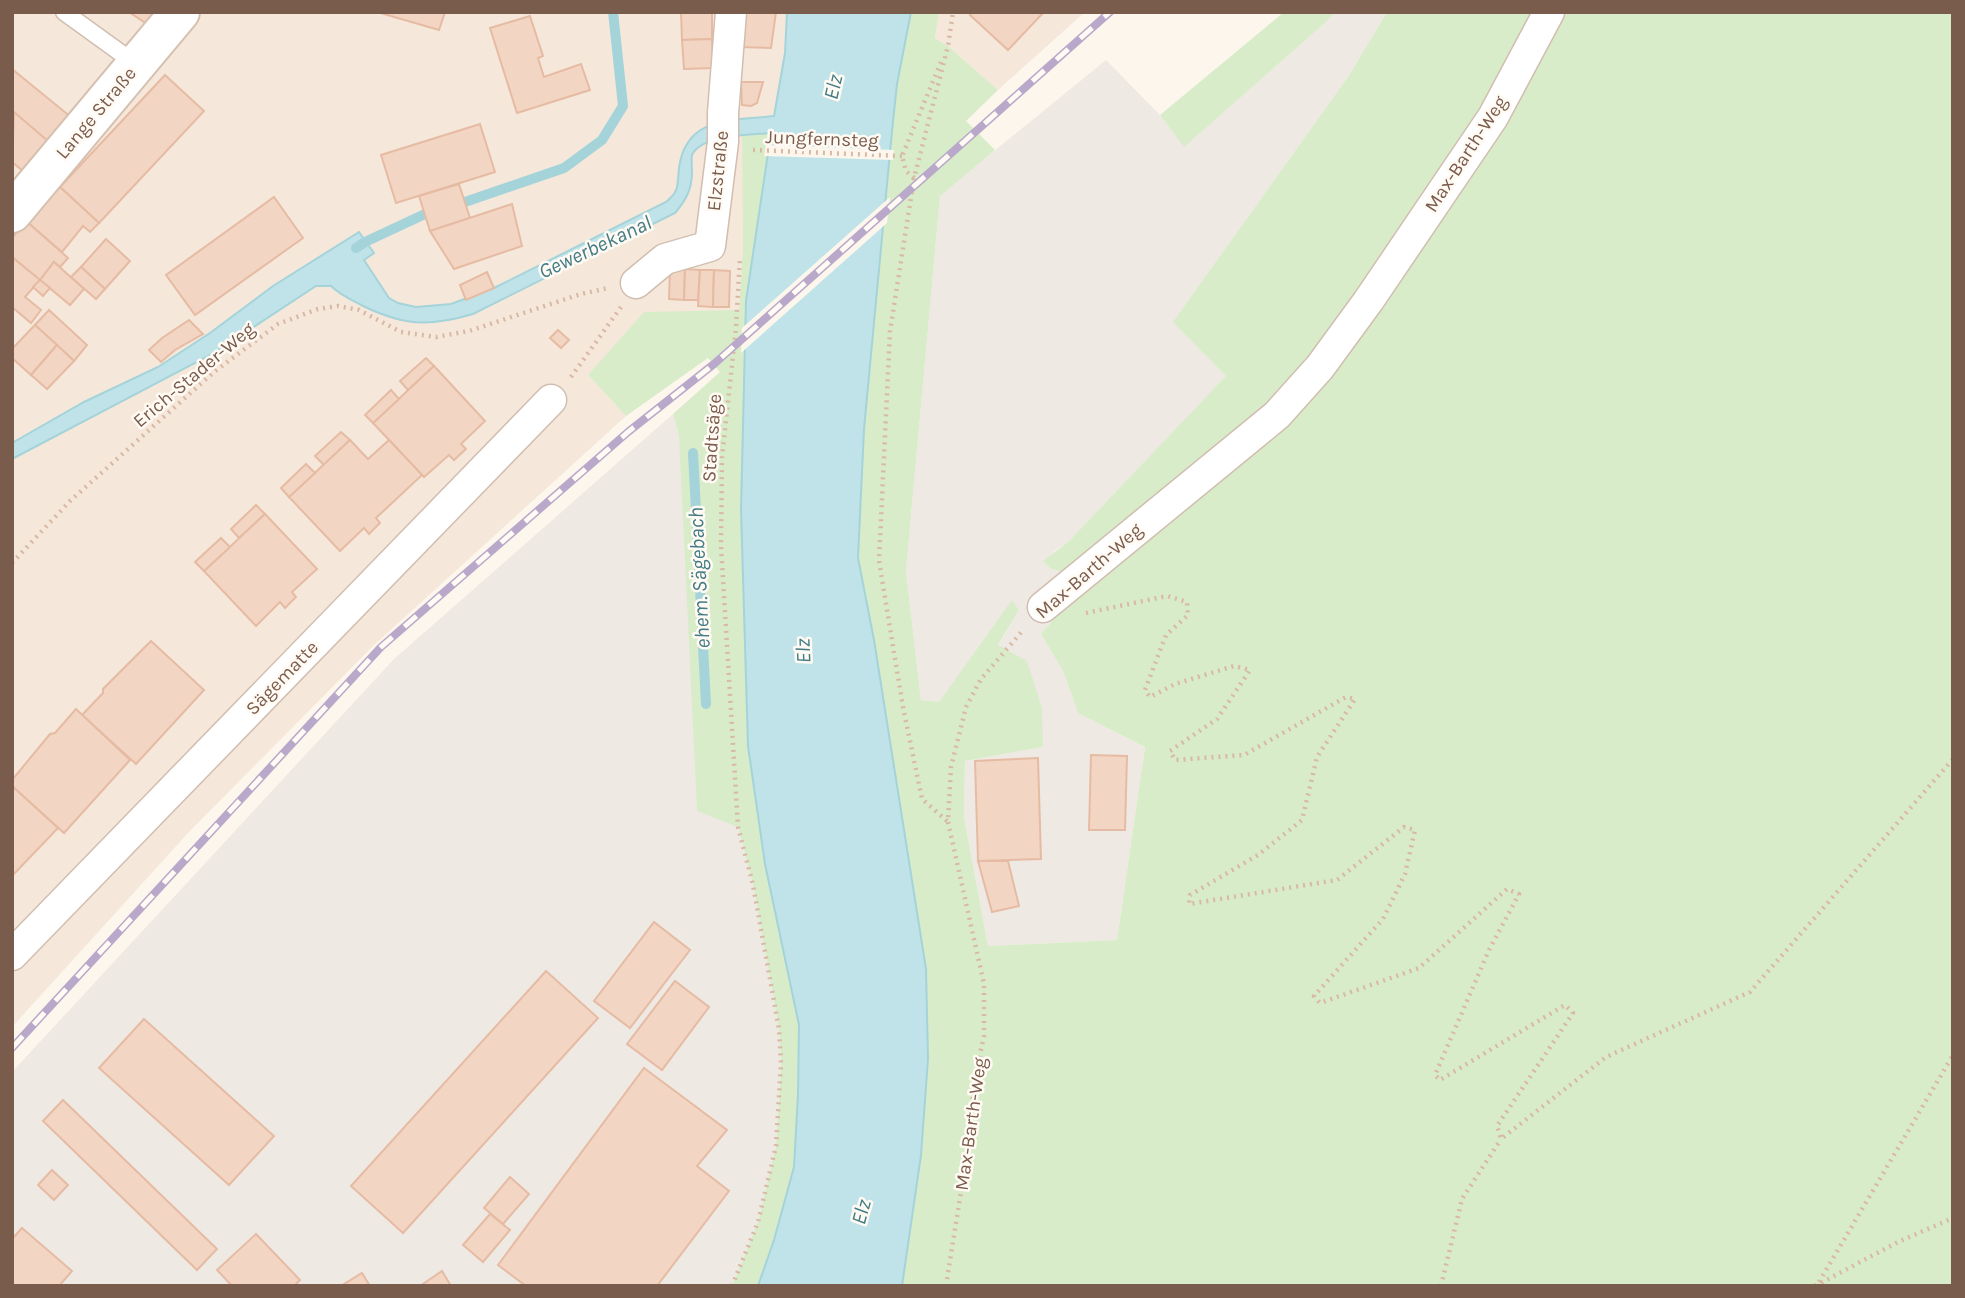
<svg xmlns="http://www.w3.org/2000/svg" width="1965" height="1298" font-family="Karla,sans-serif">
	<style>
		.residential { fill: #f5e8da }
		.industrial { fill: #efe9e4 }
		.green { fill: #d8ecc9 }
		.water { fill: #bfe3e8; stroke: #a5d3da; stroke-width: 2 }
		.pier { fill: #fdf6ec }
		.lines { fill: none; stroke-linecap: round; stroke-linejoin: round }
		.stream { stroke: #a5d3da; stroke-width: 10 }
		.building { fill: #f3d5c3; stroke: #e6bba3; stroke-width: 2 }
		.lane-casing { stroke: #d1beb0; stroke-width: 19 }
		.street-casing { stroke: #d1beb0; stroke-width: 33 }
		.secondary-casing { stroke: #d6c0b0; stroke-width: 42 }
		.path { stroke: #d9b8a5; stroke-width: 4.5; stroke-dasharray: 2 5; stroke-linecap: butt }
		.lane { stroke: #fff; stroke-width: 16 }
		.street { stroke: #fff; stroke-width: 30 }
		.secondary { stroke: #fff; stroke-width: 38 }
		.rail-casing { stroke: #b9a8c9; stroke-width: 8 }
		.rail { stroke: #fffaf3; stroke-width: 5; stroke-dasharray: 16; stroke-linecap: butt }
		.labels { text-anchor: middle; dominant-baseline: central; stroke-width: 5; stroke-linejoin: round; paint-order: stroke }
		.street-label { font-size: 19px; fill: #7a5c4d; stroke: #fffaf3 }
		.water-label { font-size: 21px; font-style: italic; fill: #437c86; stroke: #fffaf3 }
	</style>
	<rect width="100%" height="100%" fill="#fdf6ec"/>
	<g class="residential">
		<path d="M12,12H787L785,53L771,133L743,245L739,310L588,375L626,416L373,646L188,833L12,1027Z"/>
		<path d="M939,12H1085L998,90L948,46L935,38Z"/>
	</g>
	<g class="industrial">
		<path d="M1335,12H1387L1348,77L1227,376L1069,541L1053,552L1075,594L1041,634L1064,673L1078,713L1145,747L1117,940L988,946L964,817L965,761L1043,747L998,646L1019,610L1012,601L939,703L921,700L906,571L940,195L1106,60L1160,115L1184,146L1326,22Z"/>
		<path d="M673,414L679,436L738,827L753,885L779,1029L781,1063L776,1146L758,1222L732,1286H12V1072L394,659Z"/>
	</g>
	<g class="green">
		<path d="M911,12H939L935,38L948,46L998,90L966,121L995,150L940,196L906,571L921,700L939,702L1012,600L1019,610L998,645L1027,661L1042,708L1043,747L965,761L964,817L988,946L1117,940L1145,747L1078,713L1064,673L1041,634L1075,594L1065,573L1050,568L1043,561L1069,541L1226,376L1173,322L1348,77L1387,12H1953V1286H902L921,1155L928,1059L926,969L874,640L858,558L864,429L892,131L897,84Z"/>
		<path d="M1284,12H1335L1326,22L1184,147L1160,115Z"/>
		<path d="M771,133L746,301L765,864L799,1025L798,1095L794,1167L774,1240L758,1286H732L758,1222L776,1146L781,1063L779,1029L753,885L738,827L697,811L679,436L673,414L720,372L708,358L626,416L588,375L644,312L739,310L743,245L742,136Z"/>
	</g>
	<path class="water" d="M787,12H911L897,84L892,131L864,429L858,558L874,640L926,969L928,1059L921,1155L902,1286H758L774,1240L794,1167L798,1095L799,1025L765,864L748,746L741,509L746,301L771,133C752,135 701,134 692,155C691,160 692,168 692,172C692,189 686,200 675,213L473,314C429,327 405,326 363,306C352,300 340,295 331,286H316L214,353L12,459V443L84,402L158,367L210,333L273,286L359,232L374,253L364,260L389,298L398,303L416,307L451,304L494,288L666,202C680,191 677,185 679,168C686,115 733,121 774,116L785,53Z"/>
	<g class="pier">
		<path d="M766,145L894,150L893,160L764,156Z"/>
		<path d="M890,197L887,223L741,353L742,328Z"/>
	</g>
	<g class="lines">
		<g class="stream">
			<path d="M465,202L564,168L602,140L623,106L613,12"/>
			<path d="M356,248L365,242L425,214"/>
			<path d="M693,453L706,704"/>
		</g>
	</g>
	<g class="building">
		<path d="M129,12H155L147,24Z"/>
		<path d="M377,12H445L439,30Z"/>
		<path d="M681,12H712V39L682,40Z"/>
		<path d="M737,12H776L771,48L740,47Z"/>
		<path d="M972,12H1044L1008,50L970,15Z"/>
		<path d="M530,16L543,56L538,58L544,77L581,64L590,90L517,113L490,28Z"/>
		<path d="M712,39L713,68L684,69L682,40Z"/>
		<path d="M12,69L71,117L49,142L12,111Z"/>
		<path d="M165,75L204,111L99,223L60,187Z"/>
		<path d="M741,82H763L757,103L751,106L742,105Z"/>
		<path d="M14,112L49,142L24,172L12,162Z"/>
		<path d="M480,124L495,172L396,203L381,155Z"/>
		<path d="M459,184L470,218L430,231L419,196Z"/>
		<path d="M60,187L99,223L90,232L83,226L62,252L26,221Z"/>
		<path d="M274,197L303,238L195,315L166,275Z"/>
		<path d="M512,204L522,246L454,269L430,231Z"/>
		<path d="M26,221L68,258L60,267L54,262L40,280L12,257V238Z"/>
		<path d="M106,239L130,261L105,289L81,267Z"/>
		<path d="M12,257L40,280L25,297L41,310L31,323L12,307Z"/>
		<path d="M54,262L84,289L70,305L40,280Z"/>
		<path d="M81,267L105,289L96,299L71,277Z"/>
		<path d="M670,269H685L684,300L669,299Z"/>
		<path d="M685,269L700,270L698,300H684Z"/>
		<path d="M700,270H714L713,307L698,306Z"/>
		<path d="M714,270L730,271L729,307H713Z"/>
		<path d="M487,272L494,288L466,300L460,285Z"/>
		<path d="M40,280L50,288L43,296L33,287Z"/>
		<path d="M49,310L87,345L74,361L35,325Z"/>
		<path d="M189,320L203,334L175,350L161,362L149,350L162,338Z"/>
		<path d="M35,325L57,345L31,375L12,358V349Z"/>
		<path d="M558,330L569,340L561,348L550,338Z"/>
		<path d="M57,345L74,361L47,389L31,375Z"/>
		<path d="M426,358L434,366L408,390L400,381Z"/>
		<path d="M434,366L485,421L461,444L466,449L454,460L449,455L424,477L373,423Z"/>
		<path d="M391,390L399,399L373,423L365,415Z"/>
		<path d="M341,432L350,440L324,465L315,456Z"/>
		<path d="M350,440L368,459L389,440L422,475L376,518L380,523L369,534L364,528L340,551L289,497Z"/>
		<path d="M306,464L315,473L289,497L281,488Z"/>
		<path d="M256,505L265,514L239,538L231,529Z"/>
		<path d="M265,514L317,569L292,592L296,597L285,608L280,602L256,626L204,571Z"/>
		<path d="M221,538L230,547L204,571L195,562Z"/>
		<path d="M151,641L204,690L136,764L82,715L103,693V689Z"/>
		<path d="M76,709L130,760L64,833L12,786V780L50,734L55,733Z"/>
		<path d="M1091,755L1127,756L1125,830H1089Z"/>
		<path d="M1038,758L1041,859L978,861L975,761Z"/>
		<path d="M12,786L58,828L12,876Z"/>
		<path d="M978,861H1008L1019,906L992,912Z"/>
		<path d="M654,922L690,950L630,1028L594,1001Z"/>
		<path d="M546,971L598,1018L403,1233L351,1186Z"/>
		<path d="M675,981L709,1007L662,1070L627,1044Z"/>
		<path d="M144,1019L274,1136L229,1185L99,1068Z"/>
		<path d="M644,1068L727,1130L697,1166L729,1191L657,1286H526L498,1265Z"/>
		<path d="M63,1100L217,1249L197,1270L43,1121Z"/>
		<path d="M52,1170L68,1185L54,1200L38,1185Z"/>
		<path d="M510,1177L529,1194L503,1224L484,1208Z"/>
		<path d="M490,1214L510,1230L483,1262L463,1245Z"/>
		<path d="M22,1228L72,1271L59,1286H12V1239Z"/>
		<path d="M256,1234L300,1280L294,1286H232L217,1270Z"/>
		<path d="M442,1271L451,1286H420Z"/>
		<path d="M362,1273L370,1286H341Z"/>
	</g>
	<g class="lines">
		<g class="lane-casing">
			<path id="lane" d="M64,12L136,64"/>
		</g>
		<g class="street-casing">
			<g id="street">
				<path d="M636,283L665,259L710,246L723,142V113L731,12"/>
				<path d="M1043,607L1277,415L1320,367L1369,300L1493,117L1549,12"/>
				<path d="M12,955L551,400"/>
			</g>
		</g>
		<g class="secondary-casing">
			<path id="secondary" d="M12,213L180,12"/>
		</g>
		<g class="path">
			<path d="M753,150L902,156"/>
			<path d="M914,178L906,171L902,156L941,62"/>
			<path d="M571,377L621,307"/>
			<path d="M12,563L70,501L214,372L278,324L318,309L338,306L359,310L401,332L436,337L469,331L581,294L608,288"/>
			<path d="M1086,613L1167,596L1187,602L1188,615L1166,635L1145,690L1150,697L1175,684L1234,666L1250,670L1217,719L1170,751L1175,760L1244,755L1346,697L1355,699L1317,757L1302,820L1258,855L1190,895L1189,904L1337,880L1404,827L1415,830L1405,874L1383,919L1314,996L1320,1003L1419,968L1507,889L1519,894L1489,950L1435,1075L1440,1080L1565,1005L1573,1013L1497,1126L1501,1139L1606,1057L1750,992L1953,759"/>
			<path d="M947,821L922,799L903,707L879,561L890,331L914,178L948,46L953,12"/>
			<path d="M1819,1282L1953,1055"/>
			<path d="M732,1286L758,1222L776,1146L781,1063L779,1029L753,885L738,827L721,546L722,457L736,328L740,257"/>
			<path d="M946,1286L970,1135L974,1082L984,1036V984L948,822L951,767L966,707L981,679L1024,629"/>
			<path d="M1441,1286L1462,1199L1501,1139"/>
			<path d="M1815,1286L1898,1242L1953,1218"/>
		</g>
		<use href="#lane" class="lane"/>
		<use href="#street" class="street"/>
		<use href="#secondary" class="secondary"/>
		<g class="rail-casing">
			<path id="rail" d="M12,1048L381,647L628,432L714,364L1110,12"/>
		</g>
		<use href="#rail" class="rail"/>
	</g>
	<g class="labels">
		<g class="street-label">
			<text transform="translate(96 113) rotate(-50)">Lange Straße</text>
			<text transform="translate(822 139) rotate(2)">Jungfernsteg</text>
			<text transform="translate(1466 154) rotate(-57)">Max-Barth-Weg</text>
			<text transform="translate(718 171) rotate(-84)">Elzstraße</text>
			<text transform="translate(194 375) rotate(-40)">Erich-Stader-Weg</text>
			<text transform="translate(712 438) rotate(-86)">Stadtsäge</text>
			<text transform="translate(1089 571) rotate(-41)">Max-Barth-Weg</text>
			<text transform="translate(282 678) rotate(-46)">Sägematte</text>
			<text transform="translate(971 1124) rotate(-82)">Max-Barth-Weg</text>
		</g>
		<g class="water-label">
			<text transform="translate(833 87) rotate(-77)">Elz</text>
			<text transform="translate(595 247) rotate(-25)">Gewerbekanal</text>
			<text transform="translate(699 578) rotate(-93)">ehem. Sägebach</text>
			<text transform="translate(803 651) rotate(-92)">Elz</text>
			<text transform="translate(861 1212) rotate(-75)">Elz</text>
		</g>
	</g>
	<rect width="1965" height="1298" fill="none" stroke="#7a5c4d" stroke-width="28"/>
</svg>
